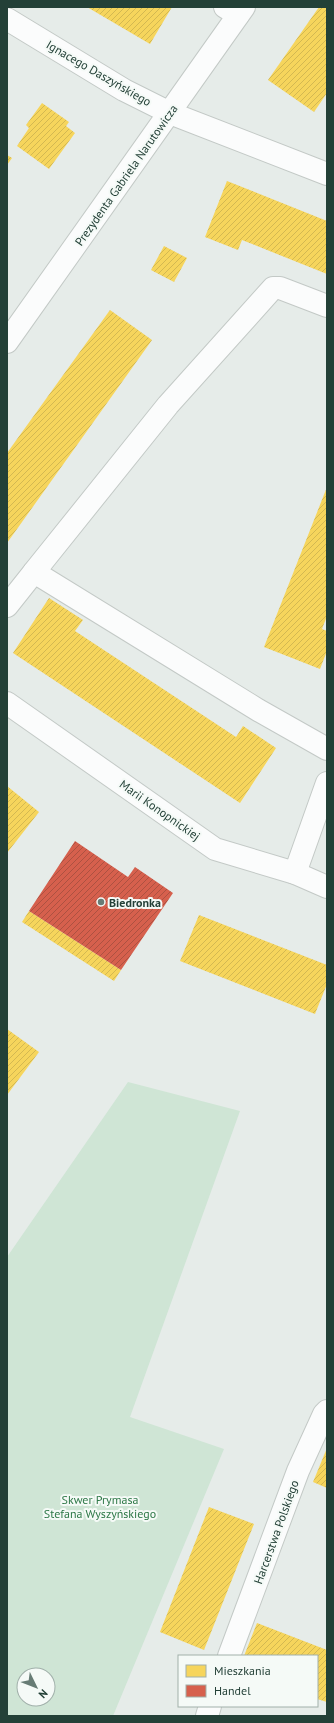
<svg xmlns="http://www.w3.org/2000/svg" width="334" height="1723" font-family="'PT Sans',sans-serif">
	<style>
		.green { fill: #cfe5d5; fill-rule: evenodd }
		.homes { fill: url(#homes-hatch) }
		.shops { fill: url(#shops-hatch) }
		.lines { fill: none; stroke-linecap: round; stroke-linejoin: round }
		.minor-casing { stroke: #c3c9c6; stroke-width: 24 }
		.tertiary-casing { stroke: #c3c9c6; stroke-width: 24 }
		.minor { stroke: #fbfcfc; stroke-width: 22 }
		.tertiary { stroke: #fbfcfc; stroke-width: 22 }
		.poi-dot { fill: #677c75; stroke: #f5faf7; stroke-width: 1.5 }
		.labels { text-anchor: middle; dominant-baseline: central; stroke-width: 4; stroke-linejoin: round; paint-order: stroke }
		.street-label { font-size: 12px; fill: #234037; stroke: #f5faf7 }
		.poi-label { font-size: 12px; font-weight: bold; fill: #234037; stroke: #f5faf7; text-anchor: start }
		.park-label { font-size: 12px; fill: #2d7847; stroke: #f5faf7 }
	</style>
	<defs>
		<pattern id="homes-hatch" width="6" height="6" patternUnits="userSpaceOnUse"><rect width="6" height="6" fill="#f6d55c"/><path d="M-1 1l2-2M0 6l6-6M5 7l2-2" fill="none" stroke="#d3b851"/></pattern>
		<pattern id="shops-hatch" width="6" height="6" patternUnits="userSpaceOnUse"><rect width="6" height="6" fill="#d6604d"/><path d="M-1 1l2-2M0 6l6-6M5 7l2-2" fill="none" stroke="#ad5141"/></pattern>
	</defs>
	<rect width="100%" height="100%" fill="#e6ece9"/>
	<path class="green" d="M128,1082L240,1111L130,1417L224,1449L113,1716H9L7,1715V1257ZM24,1675H48V1699H24Z"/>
	<g class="homes">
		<path d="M87,7H172L150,44Z"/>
		<path d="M319,7H327V93L314,112L268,80Z"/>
		<path d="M42,103L69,122L66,126L75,133L49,169L17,146L29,128L26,125Z"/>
		<path d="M7,155L12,158L7,165Z"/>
		<path d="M227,181L327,221V274L242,240L238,250L205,237Z"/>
		<path d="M164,246L187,258L174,282L151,270Z"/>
		<path d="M110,310L152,340L7,543V453Z"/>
		<path d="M327,487V616L322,629L327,631V651L320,669L264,647Z"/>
		<path d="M49,598L83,620L75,631L236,737L243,726L276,748L240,803L13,653Z"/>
		<path d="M7,786L39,812L7,853Z"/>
		<path d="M29,911L121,970L114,981L22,922Z"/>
		<path d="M199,915L327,965V984L315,1014L180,961Z"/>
		<path d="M7,1029L39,1052L7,1095Z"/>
		<path d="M327,1448V1488L313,1482Z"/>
		<path d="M209,1507L254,1524L204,1650L160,1632Z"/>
		<path d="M257,1623L327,1650V1702L317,1699V1656H244Z"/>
	</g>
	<path class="shops" d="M75,841L128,877L135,867L173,893L121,970L29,911Z"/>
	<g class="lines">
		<g class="minor-casing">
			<g id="minor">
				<path d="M225,7L238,15"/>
				<path d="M7,19L124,90L170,113L327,174"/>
				<path d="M34,572L168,405L273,288H280L327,306"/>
				<path d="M7,606L34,572L258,710L327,749"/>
				<path d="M7,703L215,849L295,873L327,887"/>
				<path d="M295,873L327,783"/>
				<path d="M229,1656L298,1471L324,1414L327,1411"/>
				<path d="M207,1716L210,1706"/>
			</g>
		</g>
		<g class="tertiary-casing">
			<path id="tertiary" d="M7,342L244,7"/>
		</g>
		<use href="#minor" class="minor"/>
		<use href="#tertiary" class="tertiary"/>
	</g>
	<circle class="poi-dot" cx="101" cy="902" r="4"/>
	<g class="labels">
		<g class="street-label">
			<text transform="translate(99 73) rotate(30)">Ignacego Daszyńskiego</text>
			<text transform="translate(126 175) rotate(-55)">Prezydenta Gabriela Narutowicza</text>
			<text transform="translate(160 810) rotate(35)">Marii Konopnickiej</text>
			<text transform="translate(276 1532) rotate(-70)">Harcerstwa Polskiego</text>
		</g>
		<g class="poi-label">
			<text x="109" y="902">Biedronka</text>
		</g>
		<g class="park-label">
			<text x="100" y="1499">Skwer Prymasa<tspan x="100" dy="14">Stefana Wyszyńskiego</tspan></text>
		</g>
	</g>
	<rect width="334" height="1723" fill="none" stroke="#234037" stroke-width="16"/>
	<rect x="178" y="1655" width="140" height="52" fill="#f5faf7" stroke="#a1b0aa"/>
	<rect x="186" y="1665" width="20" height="12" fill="#f6d55c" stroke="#a1b0aa"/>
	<text x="214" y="1675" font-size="12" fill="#234037">Mieszkania</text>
	<rect x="186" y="1685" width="20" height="12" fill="#d6604d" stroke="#a1b0aa"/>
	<text x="214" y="1695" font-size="12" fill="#234037">Handel</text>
	<g transform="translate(36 1687) rotate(133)"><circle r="19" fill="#f5faf7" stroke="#a1b0aa"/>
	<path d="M0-3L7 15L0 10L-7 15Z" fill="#677c75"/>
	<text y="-6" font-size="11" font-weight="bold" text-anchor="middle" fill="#234037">N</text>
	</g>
</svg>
